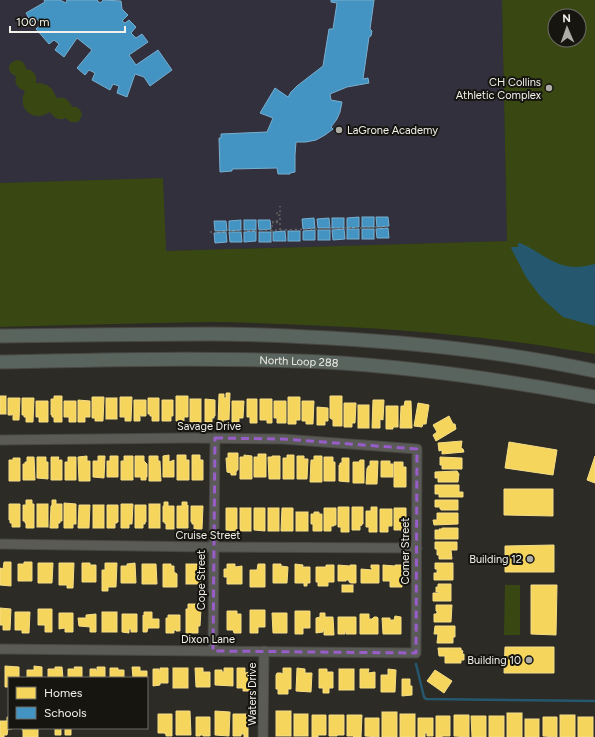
<svg xmlns="http://www.w3.org/2000/svg" width="595" height="737" font-family="Figtree,sans-serif">
	<style>
		.education { fill: #33303e }
		.green { fill: #394813; fill-rule: evenodd }
		.water { fill: #25586e }
		.homes { fill: #f6d55c; stroke: #f5dd87 }
		.schools { fill: #4393c3; stroke: #78afcf }
		.lines { fill: none; stroke-linecap: round; stroke-linejoin: round }
		.stream { stroke: #25586e; stroke-width: 2.5 }
		.minor-casing { stroke: #484743; stroke-width: 11 }
		.highway-casing { stroke: #484743; stroke-width: 15 }
		.path { stroke: #686662; stroke-width: 1.5; stroke-dasharray: 2 3; stroke-linecap: butt }
		.minor { stroke: #5a5a56; stroke-width: 9 }
		.highway { stroke: #5a645e; stroke-width: 13 }
		.marked { fill: none; stroke: #995dca; stroke-width: 3; stroke-dasharray: 8 5; stroke-linejoin: round }
		.poi-dot { fill: #adaca5; stroke: #161510; stroke-width: 1.5 }
		.labels { text-anchor: middle; dominant-baseline: central; stroke-width: 4; stroke-linejoin: round; paint-order: stroke }
		.poi-label { font-size: 11px; fill: #f2f1ea; stroke: #161510; text-anchor: end }
		.street-label { font-size: 11px; fill: #f2f1ea; stroke: #161510 }
	</style>
	<rect width="100%" height="100%" fill="#2c2b25"/>
	<path class="education" d="M0,0H502L507,241L165,251L163,178L0,183Z"/>
	<g class="green">
		<path d="M502,0H595V354C499,337 403,329 306,325C274,324 241,322 209,322C139,323 70,325 0,327V183L163,178L166,251L507,241ZM555,16H579V40H555Z"/>
		<path d="M18,60C23,61 25,64 26,69C34,70 37,75 36,83C47,83 54,88 56,98C63,96 69,99 72,107C77,106 81,109 82,115L79,121C74,123 70,123 66,118C59,121 54,118 50,112C34,123 16,109 25,91C17,88 14,83 16,76C6,72 7,62 18,60Z"/>
		<path d="M505,585H520V635H504Z"/>
	</g>
	<path class="water" d="M518,243H520C539,251 554,267 576,267C582,267 589,265 595,264V326L563,317L544,300L540,296L526,277L511,248L512,247H518Z"/>
	<g class="homes">
		<path d="M226,393H230L229,420H223V424H218L219,394H224V398H226Z"/>
		<rect x="0" y="396" width="6" height="18"/>
		<path d="M54,396H62V422H54V417H52V415H51V399H54Z"/>
		<path d="M176,396H188V417H184V421H176Z"/>
		<path d="M330,396H342V426H333V420L330,418Z"/>
		<path d="M92,397H104L103,421H95V418H92Z"/>
		<path d="M120,397H132L131,421H125V417H120Z"/>
		<path d="M288,397H300V420H296V424H288Z"/>
		<path d="M8,398H20L19,420H13V414H12V415H8Z"/>
		<path d="M22,398H34L33,422H26V417H24V415H22Z"/>
		<rect x="106" y="398" width="11" height="21"/>
		<path d="M148,398H159V421H152V416H150V414H148Z"/>
		<rect x="190" y="399" width="11" height="23"/>
		<path d="M205,399L215,400V416H214V418H212V422H205Z"/>
		<path d="M247,399H257V423H250V417H247Z"/>
		<path d="M260,399H272V423H267V420H260Z"/>
		<path d="M78,400L90,401V417H85V422H78Z"/>
		<path d="M134,400H146V416H141L142,415H140V421H134Z"/>
		<path d="M162,400H173V416H171V421H162Z"/>
		<path d="M373,400H384L383,420L380,419V428H372Z"/>
		<path d="M36,401H48V422H39V417H36Z"/>
		<path d="M64,401H76V422H69V417H64Z"/>
		<path d="M232,401H244L243,418H239V422H232Z"/>
		<path d="M274,401H286V423H277V418H274Z"/>
		<path d="M302,401H314L313,424H306V421H302Z"/>
		<path d="M405,401H411L412,428H400L401,406H404Z"/>
		<path d="M344,403H356L355,423H352V427H344Z"/>
		<path d="M418,403L429,405L426,424H423L422,427L414,426Z"/>
		<rect x="358" y="405" width="11" height="23"/>
		<path d="M386,406H398V427H393V429H386Z"/>
		<path d="M317,407L328,408V421H325V425H317Z"/>
		<path d="M449,416L453,424H455L456,429L436,441L433,435L437,432L433,425Z"/>
		<path d="M462,441L461,448L463,449L464,452L442,454V450L439,451L438,443Z"/>
		<path d="M509,442L557,450L553,475L505,468Z"/>
		<path d="M228,453H238V470H237L236,472V475H231V473L227,472L226,458H228Z"/>
		<path d="M258,454H266V477H254V457H258Z"/>
		<path d="M169,455V462L174,460V477H163V456Z"/>
		<path d="M177,455H186V460H189V480H177Z"/>
		<path d="M192,455H200V460H203V480H192Z"/>
		<path d="M244,455L252,456V479H240V457H244Z"/>
		<path d="M287,455H294V479H283V458H287Z"/>
		<path d="M87,456V461H90V481H79L78,457Z"/>
		<path d="M98,456H105L104,478L93,477V461H98Z"/>
		<path d="M110,456H118V477H107V461H110Z"/>
		<path d="M124,456H133V480H121V461H124Z"/>
		<path d="M135,456H144V461L147,464V477H146V480H141V477H135Z"/>
		<path d="M149,456H158V461H160L161,481H149Z"/>
		<path d="M272,456H280V479H269L268,457H272Z"/>
		<path d="M297,456H304V459H308L307,479H297Z"/>
		<path d="M314,456H322V482H310L311,460H314Z"/>
		<path d="M595,456V483L587,480Z"/>
		<path d="M27,457H34L35,480H23V464H25V462H27Z"/>
		<path d="M37,457H46V462H48V479L37,478Z"/>
		<path d="M51,457H59L58,460H62V480H51Z"/>
		<path d="M68,457H76V480H65V462H68Z"/>
		<path d="M324,457H333V462H335V481H324Z"/>
		<path d="M440,457L462,458V469H442V465H440Z"/>
		<path d="M13,458H20V481H9V460H13Z"/>
		<path d="M342,458H349V482L339,481V465H340V463H342Z"/>
		<path d="M360,460H364V483H353V462H359Z"/>
		<path d="M370,461H378L377,484H366L367,468H368V466H370Z"/>
		<path d="M381,461H390V464H393V477H381Z"/>
		<path d="M394,462H403V467H406V487H394Z"/>
		<path d="M457,471L459,474L458,482H438V478H435V472Z"/>
		<path d="M435,485H459V492H463V497H439V494H435Z"/>
		<path d="M504,489H553V516L504,515Z"/>
		<path d="M26,500H32V504H34V528H26V523H25V521H23V505H26Z"/>
		<path d="M52,500H56V504H62V521H60V523H58V528H50L51,506L52,505Z"/>
		<path d="M435,500H458V510H441V509H440V507H435Z"/>
		<path d="M164,502H168V506H174V529H166V523L165,524V522H163V506H164Z"/>
		<path d="M182,502H187V506L188,505V528H177V506H182Z"/>
		<path d="M64,503L76,504V524H73V528H64Z"/>
		<path d="M9,504H20V527H12V523H10V520H9Z"/>
		<rect x="37" y="504" width="11" height="23"/>
		<path d="M121,504H133L132,524H129V528H121Z"/>
		<rect x="149" y="504" width="11" height="24"/>
		<path d="M79,505H90L89,528H78Z"/>
		<rect x="93" y="505" width="11" height="23"/>
		<path d="M107,505H118V522H117V523H115V528H107Z"/>
		<path d="M135,505H146V522H145V524H143V528H135Z"/>
		<path d="M191,506H203L202,529H194V524H192V522H191Z"/>
		<path d="M338,507H349V532H341V527H338Z"/>
		<path d="M352,507H363V524H362L361,526L360,525V530H352Z"/>
		<path d="M371,507H377V532H369V527H366V511H371Z"/>
		<path d="M226,508H237V531L226,530Z"/>
		<rect x="240" y="508" width="11" height="23"/>
		<path d="M254,508H265V531L254,530Z"/>
		<rect x="268" y="508" width="11" height="23"/>
		<path d="M282,508H293V531H281Z"/>
		<path d="M324,508H336V525H334V526H331V531H324Z"/>
		<path d="M394,508H406V532H402L401,530H394Z"/>
		<path d="M380,509H392V526H388V532H380Z"/>
		<rect x="296" y="512" width="12" height="19"/>
		<path d="M314,512H319V514H322V531H313V524H311V514H314Z"/>
		<path d="M437,513H458V524L434,525L433,520H437Z"/>
		<path d="M442,528H458V539H435V530H440L439,529H442Z"/>
		<path d="M435,542H457V550H451L452,559H439V555H437V549H435Z"/>
		<path d="M554,545V572H505V546Z"/>
		<path d="M4,562H11V586L0,585V568L3,569Z"/>
		<path d="M24,562H32V581H18V564H24Z"/>
		<path d="M38,563H53L52,583H38Z"/>
		<path d="M59,563H74L73,588H67V585H59Z"/>
		<path d="M82,563H90V565H96V582H82Z"/>
		<path d="M105,563H117L116,587H108V591H102V570H105Z"/>
		<path d="M135,563L136,583H121V566H127V564Z"/>
		<path d="M435,563H453V580H434V573H437V569H435Z"/>
		<path d="M142,564H156L157,584H142Z"/>
		<path d="M163,564H171V566H174V572L177,574V587H163Z"/>
		<rect x="186" y="564" width="15" height="20"/>
		<path d="M227,564H235V567L242,566V584H227V577H224V569H227Z"/>
		<path d="M258,564H265V587H250V570H257Z"/>
		<path d="M273,564H281V566L288,567L287,583H273Z"/>
		<path d="M295,564L303,565V568L304,567H310V583H307V586H304V583H295Z"/>
		<path d="M326,565H334V582H328V586H318V582H316V567H326Z"/>
		<path d="M338,565L350,566V565H356V583H351L349,582V580H346V581H338Z"/>
		<path d="M371,565H379V583H361V569L372,570V568H371Z"/>
		<path d="M383,565L395,566V565H402V587H390V581H383Z"/>
		<path d="M438,584H451V601H433V593H439V592H436V587H438Z"/>
		<rect x="342" y="585" width="11" height="7"/>
		<path d="M531,585H557L556,635L531,634Z"/>
		<path d="M188,604H198V609H201L200,626H198V633H186V609H188Z"/>
		<path d="M436,605H452L451,622H434V614H436L437,613V611H436Z"/>
		<path d="M0,608L11,609L10,630H3V625H0Z"/>
		<path d="M38,609H52V632H45V625H38Z"/>
		<path d="M250,610H265V627H258V633H250Z"/>
		<path d="M227,611H237V614H241V633H234L233,630H227Z"/>
		<path d="M295,611H310V628H303V634H295Z"/>
		<path d="M15,612H30L29,633H22V630H15Z"/>
		<rect x="102" y="612" width="15" height="20"/>
		<path d="M144,612H152V619H159V628H148L147,632H143V615L144,616Z"/>
		<path d="M59,613H73V632H65V628L59,629Z"/>
		<path d="M272,613H287V633H273Z"/>
		<path d="M320,613H325V617H333L334,635H324V630H323V632L316,633V618L320,617Z"/>
		<path d="M96,614V632H90V627L79,626L78,618H86V615Z"/>
		<path d="M122,614H137V632H131V629H129V633L122,632Z"/>
		<path d="M360,614H369V619H372L374,617H377L378,618V634H360Z"/>
		<path d="M168,615H180V631H176V630H174V633H166V618H168Z"/>
		<path d="M395,616L401,617V634H383L382,618H390V620H394Z"/>
		<path d="M338,617H356V634H346V631H345V634H338Z"/>
		<path d="M435,626H455V637H453V643H437L438,634H434Z"/>
		<path d="M505,647H554V673H504Z"/>
		<path d="M438,648H461V650L463,651L462,654H464V660H461V663H445V656H439Z"/>
		<path d="M5,666L19,667V678H9V687H5Z"/>
		<path d="M34,666L42,667V678H27V670H34Z"/>
		<path d="M55,667H62L63,678H48V669H55Z"/>
		<path d="M74,667H82V678H68V669H75Z"/>
		<path d="M97,667H105V678H90V669H96V671H97Z"/>
		<path d="M132,667H140V671H147V678H133Z"/>
		<path d="M110,668H118V670H124V678H110Z"/>
		<path d="M160,668H168V683H160V685L153,686V669H159V671H160Z"/>
		<rect x="173" y="668" width="15" height="20"/>
		<path d="M195,668H203V672H210V687H196Z"/>
		<path d="M224,668H233V686L215,685V670H222V672H224Z"/>
		<path d="M237,668H245V673L251,672L252,691H243V688H237Z"/>
		<path d="M283,668H291V689H288V694H278V689H276V675L277,673H281L283,674Z"/>
		<path d="M297,668L305,669V673H312L311,692L296,691Z"/>
		<path d="M319,669H327V672H333V688H329V693H323V688H319Z"/>
		<rect x="339" y="669" width="15" height="21"/>
		<path d="M360,669H369L368,673L375,672V688H360Z"/>
		<path d="M388,669L396,670L395,692H381V675H388Z"/>
		<path d="M435,670L452,681L444,693L427,681Z"/>
		<path d="M402,679H410V686H412V695L402,696Z"/>
		<path d="M176,711H190L191,735H176Z"/>
		<path d="M215,711L230,712L229,736L215,735Z"/>
		<rect x="276" y="711" width="15" height="25"/>
		<rect x="382" y="712" width="15" height="25"/>
		<rect x="507" y="713" width="15" height="24"/>
		<path d="M158,714H172V736H166V734H165V733H158Z"/>
		<path d="M233,714H248V737H244V734H241V736H233Z"/>
		<rect x="294" y="714" width="14" height="22"/>
		<rect x="400" y="714" width="15" height="23"/>
		<path d="M312,715H326V735H318V737H312Z"/>
		<path d="M329,715H344V735H337V736H329Z"/>
		<path d="M347,715H362L361,737H353L354,736H347Z"/>
		<path d="M454,715H469V737L454,736Z"/>
		<rect x="560" y="715" width="15" height="22"/>
		<path d="M436,716H450V736H442V737H436Z"/>
		<path d="M471,716H486V737H472Z"/>
		<rect x="489" y="716" width="15" height="21"/>
		<path d="M7,717H9V728H12V729H8L7,735H4V737H0V721H7Z"/>
		<path d="M196,717H210V736H203V735H200V736H196Z"/>
		<path d="M543,717H557V737L543,736Z"/>
		<rect x="578" y="717" width="15" height="20"/>
		<path d="M365,718H379V737L365,736Z"/>
		<path d="M418,718H433V736H427V733H425V737H418Z"/>
		<rect x="525" y="719" width="14" height="18"/>
		<path d="M22,728H38V737H23V730H22Z"/>
		<path d="M55,728H63H61V735H55Z"/>
		<path d="M63,728H71V735H65V728Z"/>
	</g>
	<g class="schools">
		<path d="M44,0H60L66,3L67,0H98L97,1L101,3L103,0L121,1L122,9L128,15L122,21L125,23L129,20L136,27L131,33L136,38L142,34L148,42L129,55L136,65L158,50L172,70L150,86L144,77L135,74L127,97L117,93L119,86L113,84L110,90L92,80L95,73L89,70L85,75L77,68L92,50L77,38L64,57L55,50L59,44L54,40L49,44L36,29L41,24L37,19L31,22L26,13L45,2Z"/>
		<path d="M331,0H374L370,29L372,31L371,36L369,37L363,79L368,78L369,83L347,87L330,94L331,100L342,102L340,112L337,119L331,127L333,129L325,135L316,140L306,142H296L295,155V172L290,173V174H278L277,168L232,169V171L220,172L219,138H221V134L267,132L273,118L260,113L275,88L288,97L291,92L297,86L323,66L329,29H333L337,3L331,2Z"/>
		<path d="M359,217V227L347,228V218Z"/>
		<rect x="362" y="217" width="12" height="10"/>
		<path d="M376,217H388L389,226L377,227Z"/>
		<path d="M314,218L315,228L303,229L302,219Z"/>
		<path d="M329,218L330,228H318L317,219Z"/>
		<rect x="332" y="218" width="12" height="10"/>
		<path d="M241,220V230L229,231V221Z"/>
		<rect x="244" y="220" width="12" height="10"/>
		<path d="M258,220H270L271,229L259,230Z"/>
		<path d="M214,221H226L227,231H215Z"/>
		<path d="M388,228L389,238H377L376,229Z"/>
		<path d="M344,229L345,239L333,240L332,230Z"/>
		<rect x="347" y="229" width="12" height="10"/>
		<rect x="362" y="229" width="12" height="10"/>
		<path d="M315,230V240H303V231Z"/>
		<rect x="318" y="230" width="12" height="10"/>
		<path d="M256,231V241L244,242V232Z"/>
		<path d="M285,231L286,241H273V232Z"/>
		<rect x="288" y="231" width="12" height="10"/>
		<path d="M226,232L227,242L215,243L214,233Z"/>
		<path d="M229,232H241L242,242H230Z"/>
		<rect x="259" y="232" width="12" height="10"/>
	</g>
	<g class="lines">
		<path class="stream" d="M416,664L424,697L426,699L595,701"/>
		<g class="minor-casing">
			<g id="minor">
				<path d="M0,440L189,438L283,439L417,449L416,653L0,649"/>
				<path d="M0,544L206,547L417,548"/>
				<path d="M213,651L215,438"/>
				<path d="M263,737L264,651"/>
			</g>
		</g>
		<g class="highway-casing">
			<g id="highway">
				<path d="M0,336C70,335 141,334 211,334C250,334 290,336 329,338C418,343 508,352 595,371"/>
				<path id="s1" d="M0,362C108,360 215,357 323,362C414,367 505,380 595,397"/>
			</g>
		</g>
		<g class="path">
			<path d="M272,225V235"/>
			<path d="M280,230V222L273,223V221H280V215L277,216V213H280V206"/>
			<path d="M210,232L388,227"/>
		</g>
		<use href="#minor" class="minor"/>
		<use href="#highway" class="highway"/>
	</g>
	<path class="marked" d="M215,438L283,439L417,449L416,653L213,651Z"/>
	<g class="poi-dot">
		<circle cx="549" cy="88" r="4"/>
		<circle cx="339" cy="130" r="4"/>
		<circle cx="530" cy="559" r="4"/>
		<circle cx="529" cy="660" r="4"/>
	</g>
	<g class="labels">
		<g class="poi-label">
			<text x="541" y="82">CH Collins<tspan x="541" dy="13">Athletic Complex</tspan></text>
			<text x="347" y="130" text-anchor="start">LaGrone Academy</text>
			<text x="522" y="559">Building 12</text>
			<text x="521" y="660">Building 10</text>
		</g>
		<g class="street-label">
			<text stroke="none"><textPath href="#s1" startOffset="299">North Loop 288</textPath></text>
			<text x="209" y="426">Savage Drive</text>
			<text x="208" y="535">Cruise Street</text>
			<text transform="translate(405 551) rotate(-90)">Comer Street</text>
			<text transform="translate(201 580) rotate(-90)">Cope Street</text>
			<text x="208" y="639">Dixon Lane</text>
			<text transform="translate(252 694) rotate(-90)">Waters Drive</text>
		</g>
	</g>
	<rect x="8" y="677" width="140" height="52" fill="#161510" stroke="#6e6d67"/>
	<rect x="16" y="687" width="20" height="12" fill="#f6d55c" stroke="#6e6d67"/>
	<text x="44" y="697" font-size="12" fill="#f2f1ea">Homes</text>
	<rect x="16" y="707" width="20" height="12" fill="#4393c3" stroke="#6e6d67"/>
	<text x="44" y="717" font-size="12" fill="#f2f1ea">Schools</text>
	<g transform="translate(567 28) rotate(358)"><circle r="19" fill="#161510" stroke="#6e6d67"/>
	<path d="M0-3L7 15L0 10L-7 15Z" fill="#adaca5"/>
	<text y="-6" font-size="11" font-weight="bold" text-anchor="middle" fill="#f2f1ea">N</text>
	</g>
	<path d="M10 26v6h115v-6" fill="none" stroke="#f2f1ea" stroke-width="2"/>
	<text x="16" y="26" font-size="12" fill="#f2f1ea" stroke="#161510" stroke-width="3" paint-order="stroke">100 m</text>
</svg>
